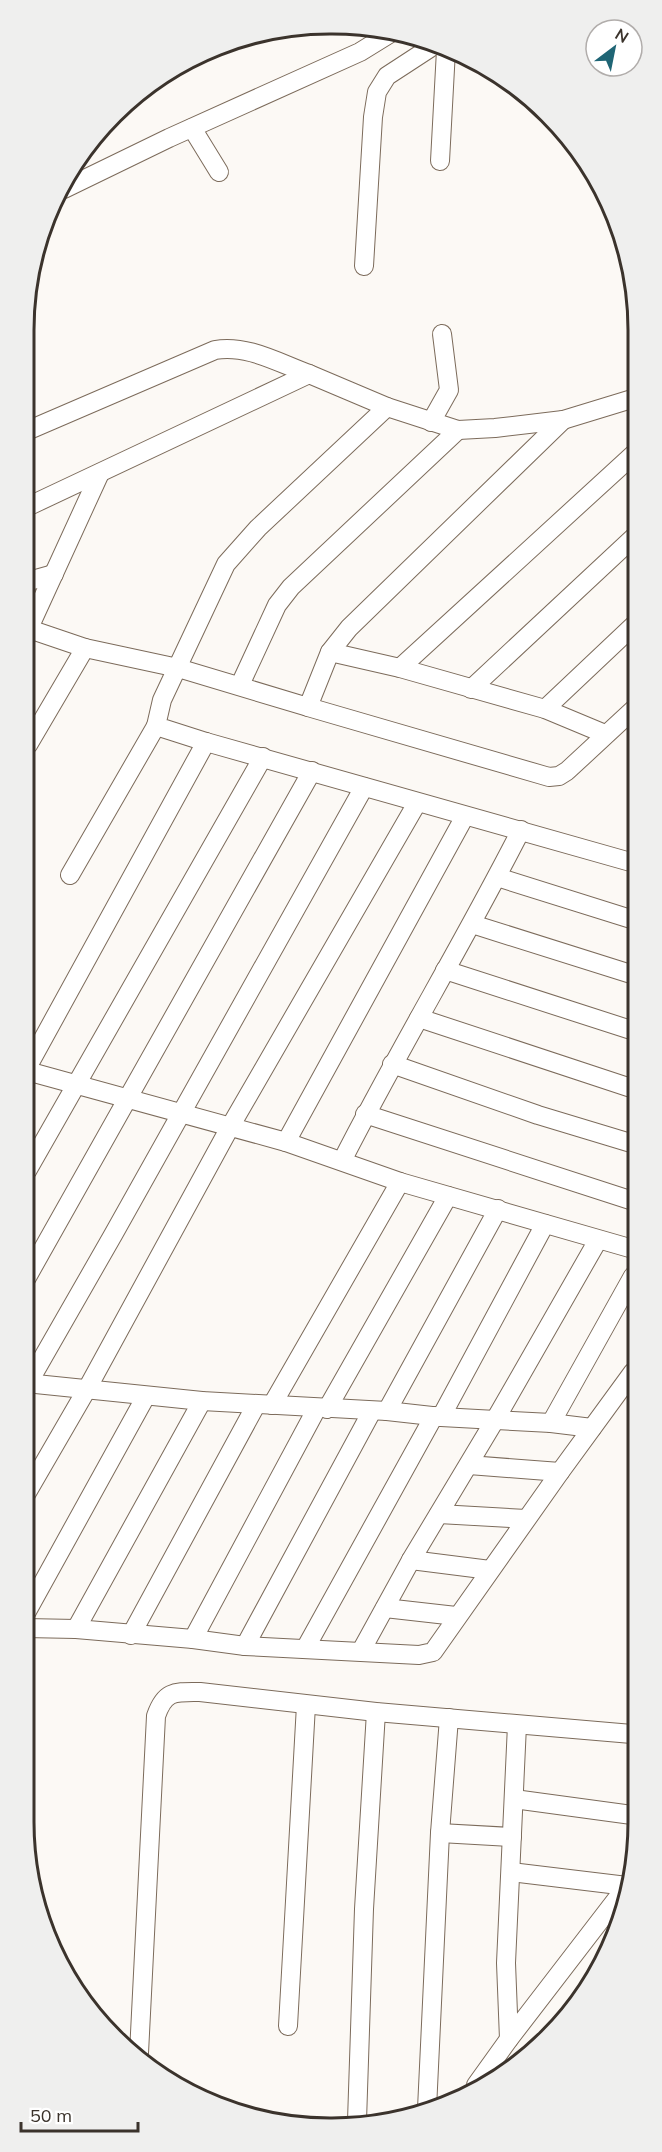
<svg xmlns="http://www.w3.org/2000/svg" width="662" height="2152" font-family="Mulish,sans-serif">
	<style>
		.lines { fill: none; stroke-linecap: round; stroke-linejoin: round }
		.street-casing { stroke: #7c6b5b; stroke-width: 20 }
		.street { stroke: #fff; stroke-width: 18 }
		.rim { fill: none; stroke: #3b332c; stroke-width: 3 }
	</style>
	<rect width="100%" height="100%" fill="#fcf9f5"/>
	<g class="lines">
		<g class="street-casing">
			<g id="street">
				<path d="M192,128L219,172"/>
				<path d="M440,161L446,50"/>
				<path d="M64,189L169,138L360,52L394,31"/>
				<path d="M364,266L373,117L377,92L387,76L433,46"/>
				<path d="M387,407L258,528L226,564L162,700L156,726L206,742L634,863"/>
				<path d="M431,422L449,390L442,334"/>
				<path d="M29,430L215,350C246,344 279,363 309,374"/>
				<path d="M29,506L309,374L387,407L458,430L495,428L563,420L635,398"/>
				<path d="M29,581L54,574"/>
				<path d="M29,628L100,473"/>
				<path d="M29,629L85,648L178,668L308,707L330,652L349,628L563,420"/>
				<path d="M330,652L400,668L545,709L605,734"/>
				<path d="M400,668L635,453"/>
				<path d="M240,685L277,605L291,587L458,430"/>
				<path d="M471,689L635,536"/>
				<path d="M308,707L549,777L559,776L567,771L635,708"/>
				<path d="M545,709L635,624"/>
				<path d="M28,745L85,648"/>
				<path d="M70,875L156,726"/>
				<path d="M497,877L634,920"/>
				<path d="M472,924L634,975"/>
				<path d="M445,970L634,1031"/>
				<path d="M419,1018L634,1089"/>
				<path d="M392,1064L538,1115L634,1144"/>
				<path d="M27,1068L206,742"/>
				<path d="M27,1071L286,1142L400,1182L633,1249"/>
				<path d="M365,1114L633,1201"/>
				<path d="M286,1142L465,816"/>
				<path d="M342,1161C399,1049 464,942 521,830"/>
				<path d="M27,1171L263,757"/>
				<path d="M26,1279L312,771"/>
				<path d="M26,1383L202,1401L387,1411L441,1417L551,1423L592,1428"/>
				<path d="M26,1387L113,1235L364,787"/>
				<path d="M272,1405L400,1182"/>
				<path d="M327,1409L448,1196"/>
				<path d="M387,1411L498,1209"/>
				<path d="M441,1417L545,1224"/>
				<path d="M551,1423L633,1276"/>
				<path d="M469,1465L560,1472"/>
				<path d="M25,1496L87,1389L230,1127L417,803"/>
				<path d="M439,1514L526,1519"/>
				<path d="M411,1560L490,1570"/>
				<path d="M385,1608L456,1616"/>
				<path d="M25,1615L146,1396"/>
				<path d="M25,1628L76,1629L193,1639L245,1646L419,1655L433,1652L560,1472L633,1372"/>
				<path d="M76,1629L202,1401"/>
				<path d="M131,1635L256,1405"/>
				<path d="M193,1639L317,1408"/>
				<path d="M245,1646L372,1411"/>
				<path d="M305,1649L434,1416"/>
				<path d="M361,1651L411,1560L495,1420L598,1240"/>
				<path d="M514,1799L632,1815"/>
				<path d="M440,1833L512,1837"/>
				<path d="M511,1872L627,1886"/>
				<path d="M288,2026L306,1705"/>
				<path d="M509,2039L506,1963L517,1725"/>
				<path d="M139,2053L156,1716C165,1690 175,1692 200,1692L376,1712L632,1734"/>
				<path d="M476,2085L509,2039L632,1879"/>
				<path d="M427,2109L440,1833L449,1718"/>
				<path d="M357,2121L364,1909L376,1712"/>
			</g>
		</g>
		<use href="#street" class="street"/>
	</g>
	<path d="M0 0H662V2152H0ZM330 34H332A296 296 0 0 1 628 330V1822A296 296 0 0 1 332 2118H330A296 296 0 0 1 34 1822V330A296 296 0 0 1 330 34Z" fill="#efefee" fill-rule="evenodd"/>
	<path class="rim" d="M330 34H332A296 296 0 0 1 628 330V1822A296 296 0 0 1 332 2118H330A296 296 0 0 1 34 1822V330A296 296 0 0 1 330 34Z"/>
	<g transform="translate(614 48) rotate(32)"><circle r="28" fill="#ffffff" stroke="#b1adab" stroke-width="1.5"/>
	<path d="M0-4.5L10 22L0 15L-10 22Z" fill="#1f6575"/>
	<text y="-9" font-size="16" font-weight="bold" text-anchor="middle" fill="#3b332c">N</text>
	</g>
	<path d="M21 2122v9h117v-9" fill="none" stroke="#3b332c" stroke-width="3"/>
	<text x="30" y="2122" font-size="18" fill="#3b332c" stroke="#ffffff" stroke-width="4.5" paint-order="stroke">50 m</text>
</svg>
